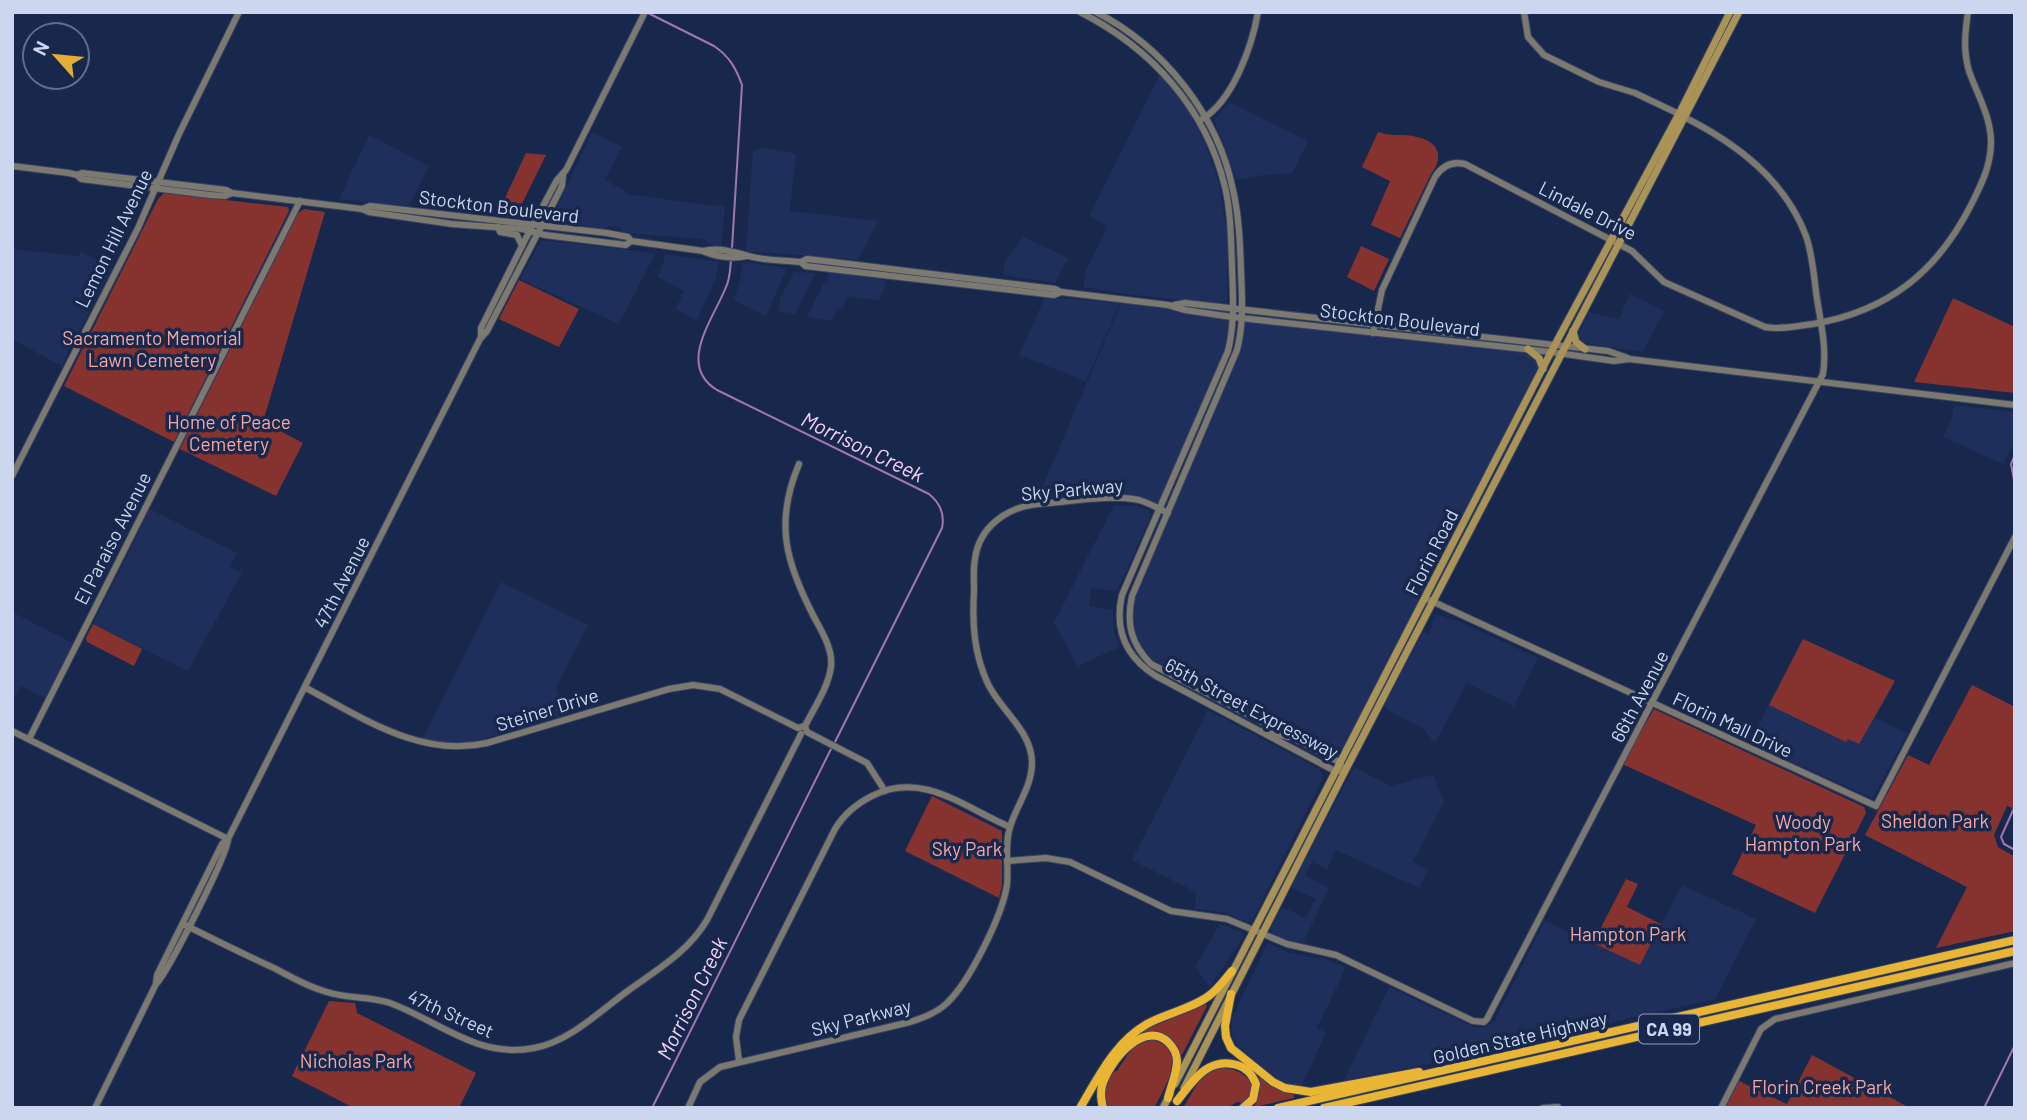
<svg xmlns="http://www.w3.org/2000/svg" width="2027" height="1120" font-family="Barlow,sans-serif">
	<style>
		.built { fill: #1f2f5b }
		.green { fill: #863330 }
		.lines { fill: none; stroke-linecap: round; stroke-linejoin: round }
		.stream { stroke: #a276af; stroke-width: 2 }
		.secondary-casing { stroke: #384363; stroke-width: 8 }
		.primary-casing { stroke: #384363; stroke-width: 9 }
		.highway-casing { stroke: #384363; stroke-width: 10 }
		.secondary { stroke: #7c7a70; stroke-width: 6 }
		.primary { stroke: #aa9357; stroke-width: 7 }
		.highway { stroke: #e8b535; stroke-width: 8 }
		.labels { text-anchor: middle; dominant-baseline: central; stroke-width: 7; stroke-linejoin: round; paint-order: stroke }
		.shield { fill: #18284d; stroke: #96a2be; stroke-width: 2 }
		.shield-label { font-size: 18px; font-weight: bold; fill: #ccd7ef }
		.street-label { font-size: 19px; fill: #ccd7ef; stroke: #18284d }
		.park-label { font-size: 19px; fill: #f8a8a0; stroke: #18284d }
		.water-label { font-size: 21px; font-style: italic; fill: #f6d1f6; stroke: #18284d }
	</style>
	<rect width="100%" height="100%" fill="#18284d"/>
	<g class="built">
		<path d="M1160,74L1187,109L1204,141L1219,184L1228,238L1227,299L1223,304L1134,295L1084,287L1085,273L1108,226L1089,216Z"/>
		<path d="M1229,102L1308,141L1292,173L1263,175L1240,180L1236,178L1214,120Z"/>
		<path d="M592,132L622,147L605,180L627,192L626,194L725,207L721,246L712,245L703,239L623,233L620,228L609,226L605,229L554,221V213Z"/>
		<path d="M369,135L429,166L409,206L339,199Z"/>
		<path d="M764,147L796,154L790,211L878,221L858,260L746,251L753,151Z"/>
		<path d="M1023,237L1068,258L1055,283L1003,275L1005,261Z"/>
		<path d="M541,240L622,249L655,254L619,324L520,279Z"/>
		<path d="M12,249L79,256L81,252L112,268L79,332L71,343L62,366L12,339Z"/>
		<path d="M666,254L719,262L715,280L697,320L676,309L684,291L658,277Z"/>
		<path d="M743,262L787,268L766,316L733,300L739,284Z"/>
		<path d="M794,272L815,273L795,314L779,311L780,299Z"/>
		<path d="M829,272L882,279L886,284L879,300L848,297L843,308H838L831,321L807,317L824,283H827Z"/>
		<path d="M1630,294L1664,311L1643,352L1580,342L1577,338L1589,312L1619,319Z"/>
		<path d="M1045,297L1120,303L1086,381L1019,355Z"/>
		<path d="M1121,303L1232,315L1230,339L1162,506L1143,500L1036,502Z"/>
		<path d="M1240,320L1527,349L1543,369L1339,762L1158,668L1136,647L1129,612L1233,358Z"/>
		<path d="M1954,405L2015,412V441L2003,464L1943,437L1952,418Z"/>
		<path d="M1114,505L1137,506L1149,510L1151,515L1117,591L1091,588L1089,606L1113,610L1114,632L1119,647L1078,666L1054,623Z"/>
		<path d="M150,509L237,553L230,567L242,572L188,671L93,624Z"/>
		<path d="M501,582L588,625L556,687L565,715L469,743L454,744L422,740Z"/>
		<path d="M12,612L73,643L45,698L21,686L12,701Z"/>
		<path d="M1435,614L1458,621L1538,658L1514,706L1467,683L1435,743L1423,728L1387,710L1384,705L1423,632L1429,634Z"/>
		<path d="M1803,639L1895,681L1875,718L1907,733L1873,798L1749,743Z"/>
		<path d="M1208,710L1319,769L1324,776L1251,923L1223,912L1195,909L1196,892L1132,860Z"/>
		<path d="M1354,767L1391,786L1433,775L1444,802L1413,862L1428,870L1419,888L1336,850L1327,869L1312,862L1305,875L1329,888L1303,943L1290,941L1272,933L1271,928L1281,907L1306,918L1315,899L1291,887Z"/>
		<path d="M1682,885L1756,919L1715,999L1434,1063L1344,1080L1389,987L1474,1027L1485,1028L1495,1020L1545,921L1640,965Z"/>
		<path d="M1220,924L1242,932L1243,937L1210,987L1195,967Z"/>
		<path d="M1267,943L1290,953L1325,959L1346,967L1317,1028L1326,1033L1301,1087L1287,1084L1276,1078L1238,1046L1232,1035V1019Z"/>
	</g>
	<g class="green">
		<path d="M1378,132C1391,137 1403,133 1417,137C1438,141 1445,157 1431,174L1400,238L1371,225L1390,181L1362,167Z"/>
		<path d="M526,153L546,155L515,218L497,215Z"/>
		<path d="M164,193L288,207L289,211L174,442L64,386L158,199Z"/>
		<path d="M304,209L325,212L263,422L303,443L276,496L180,449L298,213Z"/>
		<path d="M1361,246L1389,259L1374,291L1347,277Z"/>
		<path d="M519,280L579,309L559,347L499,319Z"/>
		<path d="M1953,298L2015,327V393L1914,382Z"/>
		<path d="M93,624L142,649L134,666L87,642L86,638Z"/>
		<path d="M1803,639L1895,681L1859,744L1848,739L1846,742L1769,705Z"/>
		<path d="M1972,685L2015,707V809L2007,806L1994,835L1998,847L2015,857V931L1936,948L1967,887L1865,835L1908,755L1929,765Z"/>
		<path d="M1654,709L1864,807L1866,813L1815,913L1732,874L1756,825L1622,764Z"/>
		<path d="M932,796L1002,831V885L999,898L905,851Z"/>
		<path d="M1626,879L1638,884L1627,907L1661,924L1640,965L1593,943Z"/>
		<path d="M329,1001L355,1003L357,1013L476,1073L459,1108H354L292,1076Z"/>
		<path d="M1205,1003L1207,1006L1182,1055L1175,1046L1144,1034L1143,1031Z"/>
		<path d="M1151,1040C1190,1047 1166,1086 1154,1108H1106L1104,1093L1112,1072L1117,1071C1127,1057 1131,1043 1151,1040Z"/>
		<path d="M1812,1055L1910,1108H1725L1739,1081L1787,1104Z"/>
		<path d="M1216,1068C1238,1066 1266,1083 1243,1103L1237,1102L1227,1108H1183L1202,1076Z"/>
		<path d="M1260,1077L1269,1084L1293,1093L1294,1098L1255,1107L1256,1079Z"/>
	</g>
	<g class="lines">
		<g class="stream">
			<path d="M646,12L714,46C729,56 736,68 742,85L732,248"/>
			<path d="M731,260C730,270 730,279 726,287C714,318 676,365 717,390L929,494C940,503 945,514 942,528L834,744"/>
			<path d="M2015,455L2011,464L2015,485"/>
			<path d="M2015,806L2001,837L2004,844L2015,850"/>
			<path d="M652,1108L831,749"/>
			<path d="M1984,1108L2015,1045"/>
		</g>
		<g class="secondary-casing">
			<g id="secondary">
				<path d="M1080,12C1151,48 1206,108 1225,187C1231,213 1231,240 1232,266C1233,295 1235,323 1228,351L1122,595C1114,630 1126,657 1156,676L1335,771H1345"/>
				<path d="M1096,12C1164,47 1218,115 1233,190C1239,216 1240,243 1241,270C1242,297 1244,323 1237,350L1132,596C1126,624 1131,644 1151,664L1339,762L1342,767"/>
				<path d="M1524,12L1528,37L1544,55L1599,82L1635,93L1679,114"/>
				<path d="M1202,119C1233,101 1252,46 1258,12"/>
				<path d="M12,166L69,173L77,175L81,179L210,195L225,196L232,193"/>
				<path d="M77,175L82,173L226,190L232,193L362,209L369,212L452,224L522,229L545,235L626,245L631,241"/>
				<path d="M362,209L370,206L607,233L628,237L631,241L703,251C719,247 734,252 749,256C765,261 784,260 801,262L805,266L1054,295L1061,292"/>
				<path d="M498,227L500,232L517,235L522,246"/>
				<path d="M703,251C716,257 733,259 747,256"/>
				<path d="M801,262L807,259L833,262L1055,289L1061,292L1168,305L1185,310L1232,317L1551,352L1614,361L1629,359L2015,405"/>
				<path d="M1174,305L1185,303L1608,351L1628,358"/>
				<path d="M1373,333L1382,290L1435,177C1442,166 1452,161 1465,164L1632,251L1664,282L1765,327C1781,330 1797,326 1813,324C1889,311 1938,271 1972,203C1982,183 1991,165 1991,142C1991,117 1977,94 1969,71C1963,51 1965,32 1968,12"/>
				<path d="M481,337V328L526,238L557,180L566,170L645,12"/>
				<path d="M799,464C774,523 786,563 814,617C822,632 833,649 831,667C828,688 814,708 805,726"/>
				<path d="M12,476L138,228L179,134L239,12"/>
				<path d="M1425,598L1876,806L2015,537"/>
				<path d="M306,688C363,718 420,758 487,743L669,689L693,685L720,689L798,728L805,726L807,732L867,763L885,791"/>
				<path d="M12,731L228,839"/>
				<path d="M1263,731L1289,737"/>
				<path d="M29,739L300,201"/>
				<path d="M1007,861L1046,858L1070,862L1171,911L1227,919L1287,944L1336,955L1473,1021L1484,1022L1487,1019L1823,374C1827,349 1821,324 1817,299C1814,279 1813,256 1806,236C1785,180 1737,144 1686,118"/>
				<path d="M183,924C213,939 243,954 274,968C291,977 308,987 327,992C347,999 369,996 390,1003C439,1021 478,1059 534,1048C569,1042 600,1011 629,990C657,970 689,951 707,920L801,734"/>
				<path d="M156,984L157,975L222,844L228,839L480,339L487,331L556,198L562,186L563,175"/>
				<path d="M739,1061L736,1037L739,1020L835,829C844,814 856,804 872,796C922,770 965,808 1010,827"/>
				<path d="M95,1108L156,984C168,972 228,854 228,839"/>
				<path d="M688,1108L700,1082L720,1067L910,1022C923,1018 937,1013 947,1003C970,981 1002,916 1007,885C1009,866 1004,846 1010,827C1017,804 1032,787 1032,762C1031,730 1001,711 988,684C974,654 972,624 974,591C974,580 973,569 975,559C979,527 1007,507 1038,504C1070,502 1107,494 1139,500C1149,503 1158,508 1168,513"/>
				<path d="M1543,1108L1558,1107"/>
				<path d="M1721,1108L1761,1029L1775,1019L2015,963"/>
			</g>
		</g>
		<g class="primary-casing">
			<g id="primary">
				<path d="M1573,331L1576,342L1585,349"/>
				<path d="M1528,349L1539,358L1543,369"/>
				<path d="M1175,1084L1551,352L1679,114L1730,12"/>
				<path d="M1184,1088L1345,771L1739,12"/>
				<path d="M1163,1108L1170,1094"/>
			</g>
		</g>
		<g class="highway-casing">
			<g id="highway">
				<path d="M1231,994L1225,1026L1226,1037L1231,1048L1273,1082L1285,1088L1311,1092L1419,1072"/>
				<path d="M1177,1101C1192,1082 1208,1056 1237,1065C1247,1068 1252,1074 1256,1084L1253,1099L1243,1108"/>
				<path d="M1080,1108C1098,1078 1115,1042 1147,1024C1167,1013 1192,1009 1210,995C1218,989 1225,979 1232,971"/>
				<path d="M1103,1108C1101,1100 1100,1094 1102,1086C1108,1064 1142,1019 1168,1042C1173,1047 1177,1053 1177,1061C1177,1073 1171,1086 1168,1098"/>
				<path d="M1278,1108L2015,940"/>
				<path d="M1324,1108L2015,951"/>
			</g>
		</g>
		<use href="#secondary" class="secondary"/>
		<use href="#primary" class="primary"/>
		<use href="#highway" class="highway"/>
	</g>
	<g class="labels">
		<rect class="shield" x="1639" y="1014.5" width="60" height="29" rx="5"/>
		<g class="shield-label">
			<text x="1669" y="1029">CA 99</text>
		</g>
		<g class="street-label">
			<text transform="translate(499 206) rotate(7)">Stockton Boulevard</text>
			<text transform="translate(1588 210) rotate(27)">Lindale Drive</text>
			<text transform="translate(113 238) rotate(-64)">Lemon Hill Avenue</text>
			<text transform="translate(1400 319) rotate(7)">Stockton Boulevard</text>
			<text transform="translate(1072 489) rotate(-5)">Sky Parkway</text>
			<text transform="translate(112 538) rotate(-63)">El Paraiso Avenue</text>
			<text transform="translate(1431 552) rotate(-63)">Florin Road</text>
			<text transform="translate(341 582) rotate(-63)">47th Avenue</text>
			<text transform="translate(1639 696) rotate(-62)">66th Avenue</text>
			<text transform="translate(1252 708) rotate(28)">65th Street Expressway</text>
			<text transform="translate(547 709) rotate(-17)">Steiner Drive</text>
			<text transform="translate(1733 724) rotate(25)">Florin Mall Drive</text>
			<text transform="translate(451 1013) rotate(24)">47th Street</text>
			<text transform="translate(861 1017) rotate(-14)">Sky Parkway</text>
			<text transform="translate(1520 1037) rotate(-13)">Golden State Highway</text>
		</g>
		<g class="park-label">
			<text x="152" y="337">Sacramento Memorial<tspan x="152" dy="22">Lawn Cemetery</tspan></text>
			<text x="229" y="421">Home of Peace<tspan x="229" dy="22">Cemetery</tspan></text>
			<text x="1935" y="820">Sheldon Park</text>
			<text x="1803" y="821">Woody<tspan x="1803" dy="22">Hampton Park</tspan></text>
			<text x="967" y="848">Sky Park</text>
			<text x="1628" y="933">Hampton Park</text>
			<text x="356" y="1060">Nicholas Park</text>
			<text x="1822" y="1086">Florin Creek Park</text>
		</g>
		<g class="water-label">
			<text transform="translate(863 446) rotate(26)">Morrison Creek</text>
			<text transform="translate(691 998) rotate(-64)">Morrison Creek</text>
		</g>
	</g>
	<rect width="2027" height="1120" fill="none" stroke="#ccd7ef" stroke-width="28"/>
	<g transform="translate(56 56) rotate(297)"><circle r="33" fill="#18284d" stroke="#606e8e" stroke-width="2"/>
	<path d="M0-5L12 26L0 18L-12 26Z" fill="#e1af34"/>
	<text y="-10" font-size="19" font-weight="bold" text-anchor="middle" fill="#ccd7ef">N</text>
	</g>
</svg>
